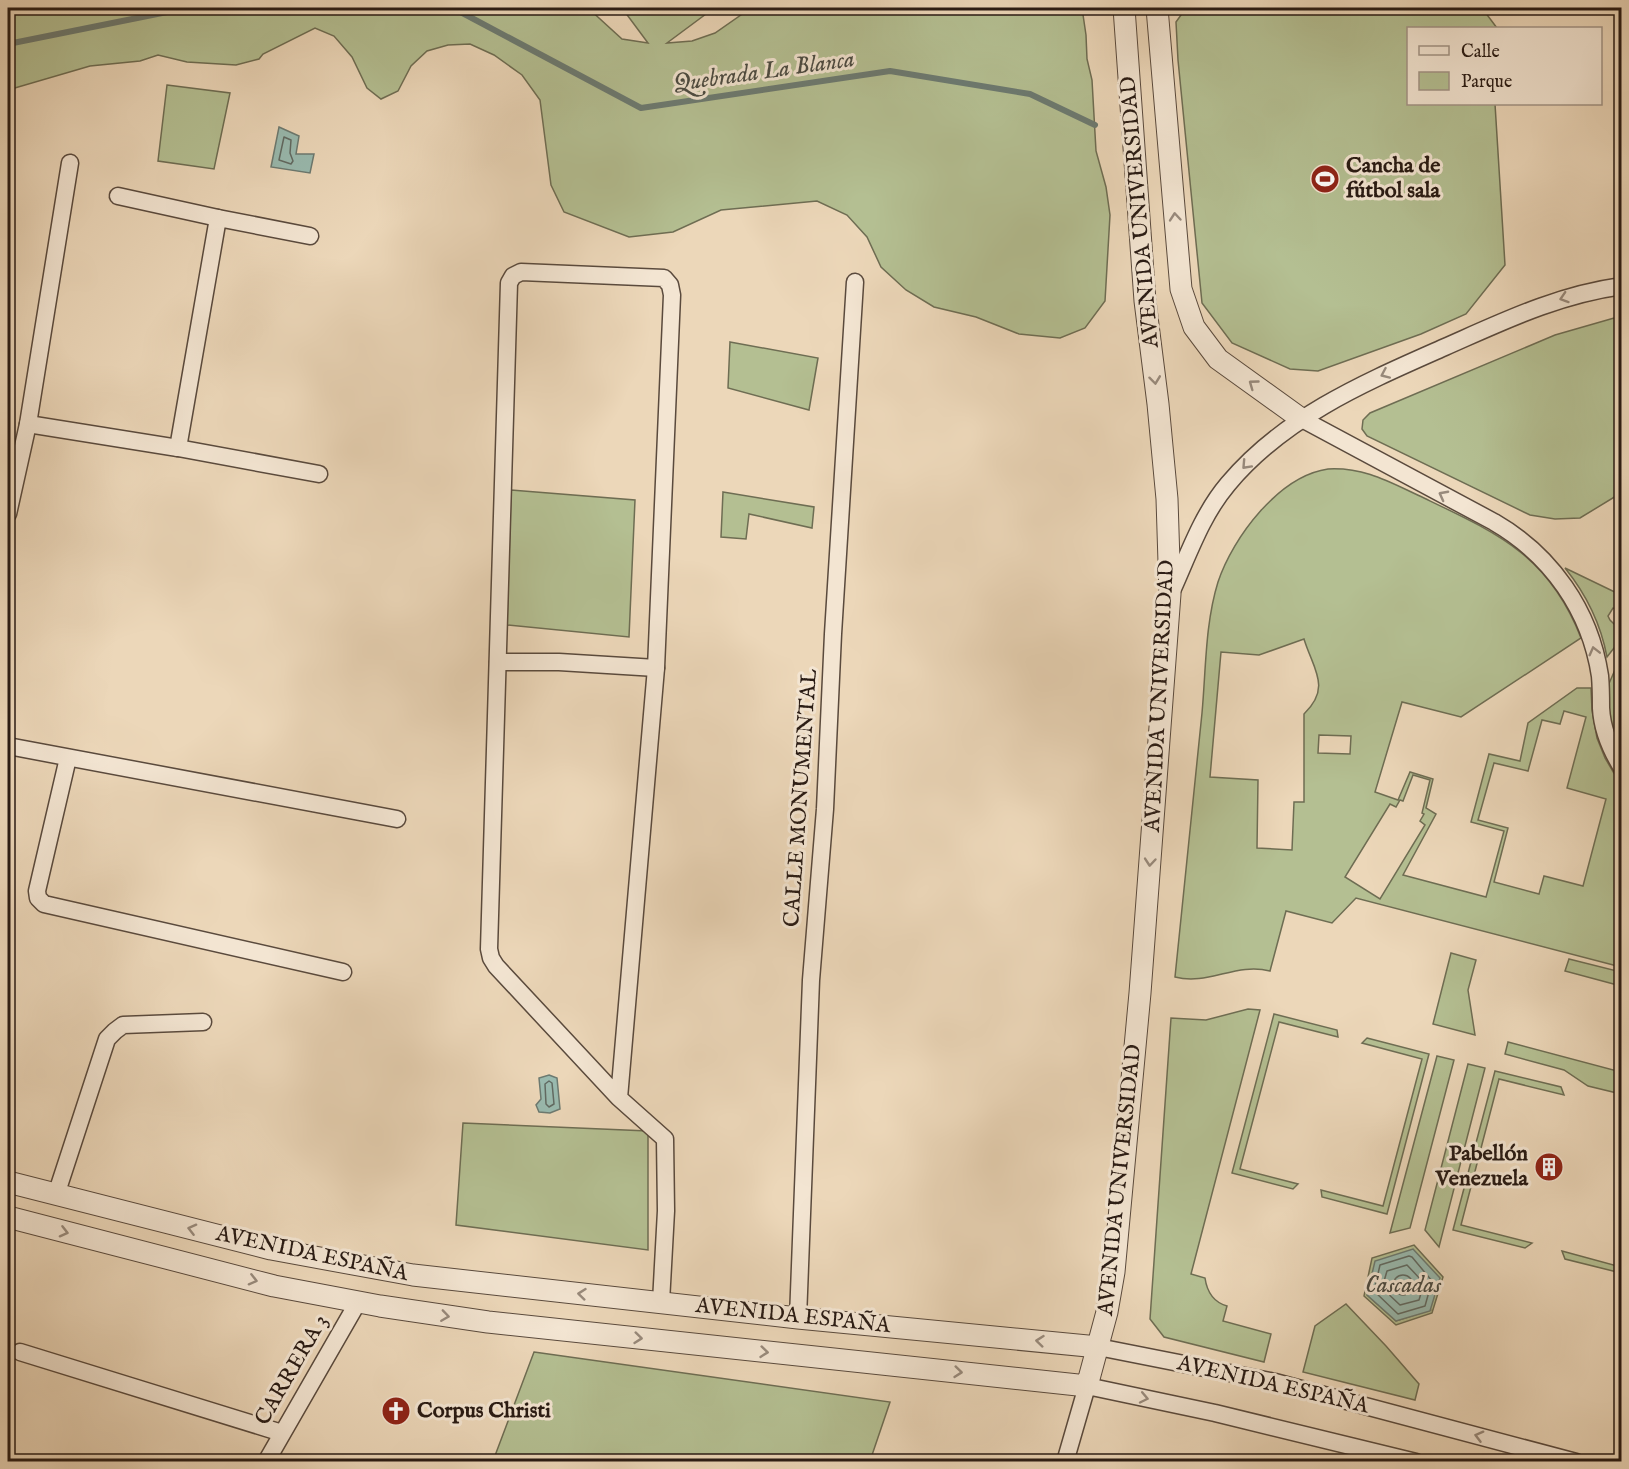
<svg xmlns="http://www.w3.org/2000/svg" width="1629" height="1469" font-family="'IM FELL English',serif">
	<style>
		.green { fill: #b4bf92; stroke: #6e6d53; stroke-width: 1.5; fill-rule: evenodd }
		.water { fill: #99baaf; stroke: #6c7a71; stroke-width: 1.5 }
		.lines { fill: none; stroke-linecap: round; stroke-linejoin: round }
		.shore { stroke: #616a62; stroke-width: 1.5 }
		.stream { stroke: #6c7a71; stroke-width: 6 }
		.minor-casing { stroke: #5a4a3d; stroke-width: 19 }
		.tertiary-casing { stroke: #5a4a3d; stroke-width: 23 }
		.minor { stroke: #f3e5d2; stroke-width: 16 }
		.tertiary { stroke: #f3e5d2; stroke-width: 21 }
		.oneway { stroke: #988a7c }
		.labels { text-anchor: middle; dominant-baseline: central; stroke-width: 6; stroke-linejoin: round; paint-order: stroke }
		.poi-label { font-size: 22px; font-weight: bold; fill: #291b14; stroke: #f3e5d2; text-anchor: start }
		.street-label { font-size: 22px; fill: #291b14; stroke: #f3e5d2 }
		.water-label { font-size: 24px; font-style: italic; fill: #4b4b42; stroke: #f3e5d2 }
	</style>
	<rect width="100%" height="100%" fill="#ecd7b9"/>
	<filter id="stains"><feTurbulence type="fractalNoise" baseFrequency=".00333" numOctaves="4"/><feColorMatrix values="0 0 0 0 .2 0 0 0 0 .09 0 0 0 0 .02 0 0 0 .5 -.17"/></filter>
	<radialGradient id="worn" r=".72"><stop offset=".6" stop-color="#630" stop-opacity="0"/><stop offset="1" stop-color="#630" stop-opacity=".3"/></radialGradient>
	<g class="green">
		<path d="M8,8H588L622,39L648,43L622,8H714L667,43L692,41L715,33L751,8H1082L1086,35L1087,59L1092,80L1096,151L1106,187L1110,215L1105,301L1085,328L1060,338L1019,334L976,317L934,307L906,290L881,267L867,237L847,215L817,201L721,210L673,232L629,237L564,212L551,185L540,100L522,75L494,55L470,44L448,45L427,51L411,66L398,91L381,99L367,88L352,57L334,36L315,28L263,54L259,59L236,65L187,62L158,55L140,61L90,66L8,90Z"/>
		<path d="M1186,8H1482L1497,28H1408V104H1495L1505,265L1466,314L1421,334L1318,371L1290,369L1232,343L1202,303L1178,60L1176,22Z"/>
		<path d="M167,85L230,93L214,169L158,161Z"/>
		<path d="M1621,316V493L1580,518L1555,519L1530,515L1367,436L1362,429L1363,420L1370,413L1555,335Z"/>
		<path d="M730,342L818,358L809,410L728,388Z"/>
		<path d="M1328,469C1366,467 1391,483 1424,498C1499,534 1549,556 1581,638L1461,717L1402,702L1375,792L1398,800L1410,772L1433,779L1426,808L1436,814L1403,875L1486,897L1504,831L1471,822L1489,754L1520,761L1528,723L1577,688H1591L1592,710L1597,738L1605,758L1621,785V967L1356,898L1332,923L1286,911L1270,971C1236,962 1208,986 1175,977C1184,889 1193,801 1202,713C1206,670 1205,624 1218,582C1233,537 1279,476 1328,469ZM1304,639C1313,669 1332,687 1304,714V802H1294L1292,850L1257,848L1258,780L1210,777L1221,652L1259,655ZM1564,711L1586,717L1567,788L1606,799L1583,886L1544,876L1539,894L1494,882L1508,828L1478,820L1494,763L1528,771L1542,720L1560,724ZM1319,735L1351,736L1350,754L1318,753ZM1413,775L1430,780L1422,813L1424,814L1420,821L1425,825L1380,899L1345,877L1390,804L1396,807L1400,800L1403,801Z"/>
		<path d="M511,490L635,500L629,637L507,625Z"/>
		<path d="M723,492L814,507L812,528L749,514L746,539L721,537Z"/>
		<path d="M1565,568L1621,595V609L1613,608L1608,616L1610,620L1614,624L1621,622V639L1607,657C1601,625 1586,594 1565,568Z"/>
		<path d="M1621,656V768L1604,695Z"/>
		<path d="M1451,953L1476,960L1468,990L1475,1035L1433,1024Z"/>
		<path d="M1569,959L1621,972V986L1565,971Z"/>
		<path d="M1248,1009L1260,1010L1191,1274L1205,1278C1207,1292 1213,1302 1227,1306L1223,1321L1271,1334L1264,1362L1164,1337L1150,1319L1171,1018L1206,1020Z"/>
		<path d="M1274,1014L1337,1030L1338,1037L1279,1022L1240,1169L1298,1184L1293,1189L1232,1173Z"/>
		<path d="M1367,1038L1429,1054L1387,1214L1322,1197L1321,1190L1383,1206L1422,1059L1362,1043Z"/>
		<path d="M1508,1042L1621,1072V1094L1588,1086L1564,1070L1505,1054Z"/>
		<path d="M1437,1056L1454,1060L1410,1228L1390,1233Z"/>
		<path d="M1468,1064L1485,1068L1439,1247L1425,1230Z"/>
		<path d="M1495,1071L1561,1087L1564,1095L1499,1079L1461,1225L1532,1243L1525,1248L1453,1230Z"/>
		<path d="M463,1123L648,1131V1250L456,1225Z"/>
		<path d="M1414,1245L1443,1277L1432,1313L1396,1325L1364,1296L1372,1258ZM1367,1295L1430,1310L1396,1321Z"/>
		<path d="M1562,1251L1621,1267V1273L1565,1259Z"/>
		<path d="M1346,1304L1386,1346L1419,1384L1415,1400L1303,1372L1315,1326Z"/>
		<path d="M534,1352L890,1402L870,1461H493Z"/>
	</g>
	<g class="water">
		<path d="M279,127L299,136L296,154H314L310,173L271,167Z"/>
		<path d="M549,1075L557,1078L560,1109L550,1113L539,1112L536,1105L541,1099L539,1078Z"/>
		<path d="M1413,1249L1440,1278L1430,1311L1396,1321L1367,1295L1375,1261Z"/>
	</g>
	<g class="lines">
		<g class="shore">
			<path d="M284,137L291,140L290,153L293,161L291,164L279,160Z"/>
			<path d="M549,1081L552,1083L554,1104L549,1107L546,1104L545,1084Z"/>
			<path d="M1409,1256L1412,1257L1432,1281L1425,1306L1398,1314L1374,1291L1380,1265Z"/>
			<path d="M1407,1265L1424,1283L1419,1300L1400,1305L1382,1288L1387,1271Z"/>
			<circle cx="1403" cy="1285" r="10"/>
		</g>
		<g class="stream">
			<path d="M453,8L641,108L890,71L1030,94L1095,125"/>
			<path d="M8,44L187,8"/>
		</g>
		<g class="minor-casing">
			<g id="minor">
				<path d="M118,196L218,218"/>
				<path d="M1300,418L1494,522C1551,555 1590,610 1600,676C1601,687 1601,697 1601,708C1602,729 1611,750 1622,768"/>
				<path d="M28,424L178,448L319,474"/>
				<path d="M178,448L218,218L310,236"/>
				<path d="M8,514L28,424L70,163"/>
				<path d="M1171,593C1188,556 1201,516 1228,484C1285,416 1366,382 1445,347C1504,321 1557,295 1622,286"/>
				<path d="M498,662H559L656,668"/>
				<path d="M8,746L397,819"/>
				<path d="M68,758L37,891L38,898L44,904L343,972"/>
				<path d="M619,1098L656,668L672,295L670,285L664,278L521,272L513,276L509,283L489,949L491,958L496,966L619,1098L665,1139L666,1211L661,1302"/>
				<path d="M56,1195L107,1039L115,1031L123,1025L203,1022"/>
				<path d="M798,1318L811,980L825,809L833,634L855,282"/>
				<path d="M1098,1347L1275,1382L1576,1462"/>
				<path d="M20,1352L282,1433"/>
				<path d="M266,1462L358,1302"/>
				<path d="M1065,1462L1087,1386L1215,1413L1416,1462"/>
			</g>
		</g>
		<g class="tertiary-casing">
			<g id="tertiary">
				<path d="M1157,8L1181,289L1194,327L1218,359L1300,418"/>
				<path d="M8,1182L271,1249L413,1275L798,1318L1098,1347"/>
				<path d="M8,1217L274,1286L380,1306L488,1322L1087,1386L1107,1312L1114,1272L1140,993L1170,594L1167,499L1158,404L1145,301L1124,8"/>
			</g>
		</g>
		<use href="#minor" class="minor"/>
		<use href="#tertiary" class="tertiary"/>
	</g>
	<defs><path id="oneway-chevron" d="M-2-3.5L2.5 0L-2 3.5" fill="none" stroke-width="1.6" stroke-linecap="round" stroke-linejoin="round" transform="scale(1.5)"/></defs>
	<g class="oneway">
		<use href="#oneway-chevron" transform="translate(1175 217) rotate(-95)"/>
		<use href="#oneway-chevron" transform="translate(1564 298) rotate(162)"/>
		<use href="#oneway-chevron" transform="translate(1385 374) rotate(156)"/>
		<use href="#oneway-chevron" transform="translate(1155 380) rotate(83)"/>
		<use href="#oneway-chevron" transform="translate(1253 384) rotate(-144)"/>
		<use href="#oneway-chevron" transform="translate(1246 465) rotate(133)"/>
		<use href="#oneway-chevron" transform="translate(1443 495) rotate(-152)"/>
		<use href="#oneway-chevron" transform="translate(1594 651) rotate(-104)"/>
		<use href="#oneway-chevron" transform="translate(1150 862) rotate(95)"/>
		<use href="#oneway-chevron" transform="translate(192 1229) rotate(-166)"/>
		<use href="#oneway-chevron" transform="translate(64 1232) rotate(14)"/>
		<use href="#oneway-chevron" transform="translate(253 1280) rotate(14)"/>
		<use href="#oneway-chevron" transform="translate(582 1294) rotate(-174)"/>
		<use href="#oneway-chevron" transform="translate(445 1316) rotate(8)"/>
		<use href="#oneway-chevron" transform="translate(638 1338) rotate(6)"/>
		<use href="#oneway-chevron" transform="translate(1040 1341) rotate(-174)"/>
		<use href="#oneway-chevron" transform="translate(764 1352) rotate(6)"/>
		<use href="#oneway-chevron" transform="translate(958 1372) rotate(6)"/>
		<use href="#oneway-chevron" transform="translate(1144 1398) rotate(12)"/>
		<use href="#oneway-chevron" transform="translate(1479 1436) rotate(-165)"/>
	</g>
	<defs>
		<g id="stadium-disc" transform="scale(1.5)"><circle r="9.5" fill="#8f2418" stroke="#f3e5d2"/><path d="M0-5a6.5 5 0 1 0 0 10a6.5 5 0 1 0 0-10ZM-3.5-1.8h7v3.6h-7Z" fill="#fff"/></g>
		<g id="building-disc" transform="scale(1.5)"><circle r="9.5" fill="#8f2418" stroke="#f3e5d2"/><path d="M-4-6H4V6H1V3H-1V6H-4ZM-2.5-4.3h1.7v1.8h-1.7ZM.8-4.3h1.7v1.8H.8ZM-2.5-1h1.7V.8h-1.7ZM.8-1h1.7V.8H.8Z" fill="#fff"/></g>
		<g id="church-disc" transform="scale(1.5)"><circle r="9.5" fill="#8f2418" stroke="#f3e5d2"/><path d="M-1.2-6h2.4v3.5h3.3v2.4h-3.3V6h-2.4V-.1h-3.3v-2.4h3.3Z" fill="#fff"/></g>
	</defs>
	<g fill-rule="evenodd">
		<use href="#stadium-disc" x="1325" y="179"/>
		<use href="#building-disc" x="1549" y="1167"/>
		<use href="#church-disc" x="396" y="1411"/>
	</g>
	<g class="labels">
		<g class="poi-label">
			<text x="1346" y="166">Cancha de<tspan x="1346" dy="25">fútbol sala</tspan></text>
			<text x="1528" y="1154" text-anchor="end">Pabellón<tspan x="1528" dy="25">Venezuela</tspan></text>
			<text x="417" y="1411">Corpus Christi</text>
		</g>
		<g class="street-label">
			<text transform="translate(1140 212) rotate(-95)">AVENIDA UNIVERSIDAD</text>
			<text transform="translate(1160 696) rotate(-87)">AVENIDA UNIVERSIDAD</text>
			<text transform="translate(801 798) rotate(-86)">CALLE MONUMENTAL</text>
			<text transform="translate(1120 1180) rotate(-84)">AVENIDA UNIVERSIDAD</text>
			<text transform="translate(312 1254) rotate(12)">AVENIDA ESPAÑA</text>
			<text transform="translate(793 1316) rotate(6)">AVENIDA ESPAÑA</text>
			<text transform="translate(292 1370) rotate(-60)">CARRERA 3</text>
			<text transform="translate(1273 1385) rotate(13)">AVENIDA ESPAÑA</text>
		</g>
		<g class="water-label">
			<text transform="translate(764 72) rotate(-8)">Quebrada La Blanca</text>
			<text x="1403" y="1285">Cascadas</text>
		</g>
	</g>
	<rect width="1629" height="1469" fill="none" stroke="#ecd7b9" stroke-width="30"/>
	<rect x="9" y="9" width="1611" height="1451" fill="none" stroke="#291b14" stroke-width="3"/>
	<rect x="15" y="15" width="1599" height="1439" fill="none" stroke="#291b14" stroke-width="1.5"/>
	<rect x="1407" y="27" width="195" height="78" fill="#f3e5d2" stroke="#a29486" stroke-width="1.5"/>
	<rect x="1419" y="46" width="30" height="9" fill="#f3e5d2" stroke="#a29486" stroke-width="1.5"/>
	<text x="1461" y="57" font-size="18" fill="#291b14">Calle</text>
	<rect x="1419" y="72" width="30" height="18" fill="#b4bf92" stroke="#a29486" stroke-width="1.5"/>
	<text x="1461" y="87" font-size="18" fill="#291b14">Parque</text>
	<rect width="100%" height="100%" filter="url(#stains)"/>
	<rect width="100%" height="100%" fill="url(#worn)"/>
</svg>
